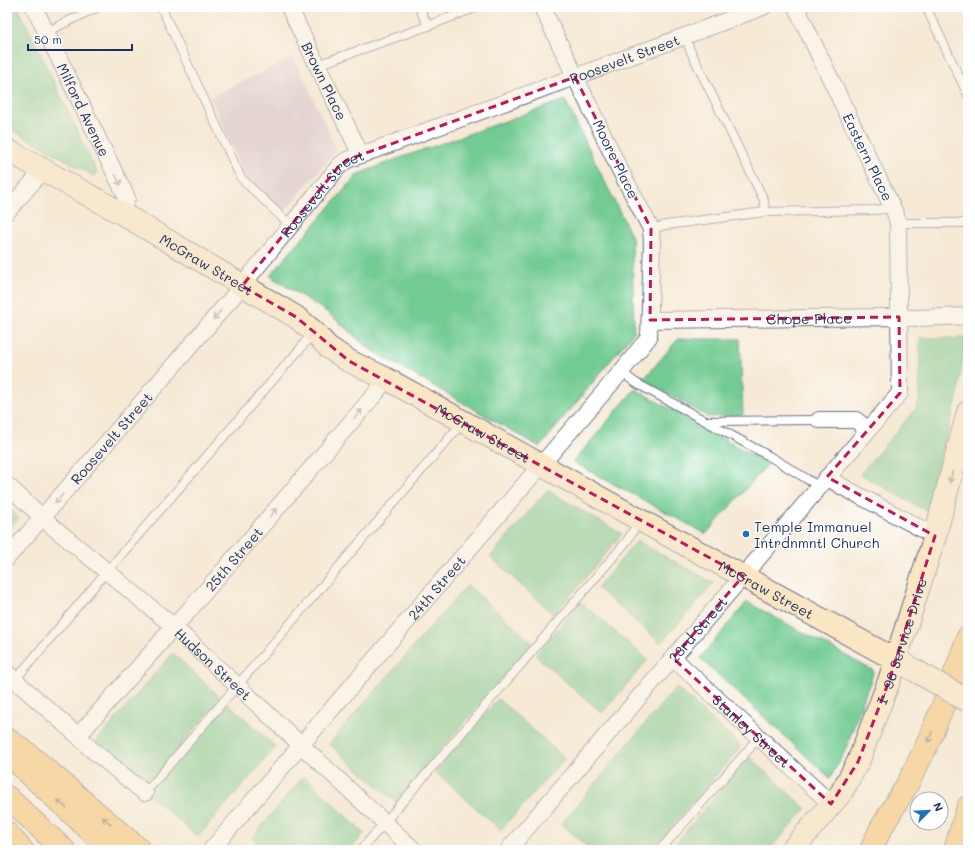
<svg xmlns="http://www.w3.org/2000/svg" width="975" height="857" font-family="Mali,sans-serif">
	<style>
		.industrial { fill: #cfbdcf }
		.green { fill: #72cb91; stroke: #467d78 }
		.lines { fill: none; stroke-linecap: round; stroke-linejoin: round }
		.lane-casing { stroke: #687088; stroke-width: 10 }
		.street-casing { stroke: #687088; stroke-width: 18 }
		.secondary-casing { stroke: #687088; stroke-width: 24 }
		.highway-casing { stroke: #687088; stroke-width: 24 }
		.lane { stroke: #fff; stroke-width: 8 }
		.street { stroke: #fff; stroke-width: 16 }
		.secondary { stroke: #fbe6c4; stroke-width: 22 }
		.highway { stroke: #f6c16b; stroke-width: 22 }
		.secondary-bridge-casing { stroke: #687088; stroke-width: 24; stroke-linecap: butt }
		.secondary-bridge { stroke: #fbe6c4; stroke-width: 22 }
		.oneway { stroke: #8d97ae }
		.oneway2 { stroke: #8b8a91 }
		.oneway3 { stroke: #7e7164 }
		.marked { fill: none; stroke: #c2185b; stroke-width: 3; stroke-dasharray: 8 5; stroke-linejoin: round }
		.poi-dot { fill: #1f6fb2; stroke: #fff; stroke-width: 1.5 }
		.labels { text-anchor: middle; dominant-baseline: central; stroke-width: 3; stroke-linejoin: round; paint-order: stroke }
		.street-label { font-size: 14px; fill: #1b2f5e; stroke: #fff }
		.poi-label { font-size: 14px; fill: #1b2f5e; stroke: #fff; text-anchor: start }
	</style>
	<rect width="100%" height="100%" fill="#fff"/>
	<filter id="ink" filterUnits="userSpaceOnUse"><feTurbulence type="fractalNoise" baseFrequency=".025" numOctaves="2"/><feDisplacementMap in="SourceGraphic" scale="8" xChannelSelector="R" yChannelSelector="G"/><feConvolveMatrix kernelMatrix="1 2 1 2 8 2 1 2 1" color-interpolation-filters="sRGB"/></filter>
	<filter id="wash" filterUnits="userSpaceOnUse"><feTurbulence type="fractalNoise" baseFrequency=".012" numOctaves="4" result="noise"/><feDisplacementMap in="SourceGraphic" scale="16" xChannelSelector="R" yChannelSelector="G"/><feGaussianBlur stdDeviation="0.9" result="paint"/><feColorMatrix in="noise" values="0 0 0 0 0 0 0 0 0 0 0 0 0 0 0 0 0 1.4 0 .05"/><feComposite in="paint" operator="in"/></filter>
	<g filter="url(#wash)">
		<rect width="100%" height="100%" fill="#f6ead6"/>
		<path class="industrial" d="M294,57L337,150L282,214L244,175L210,97Z"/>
		<g class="green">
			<path d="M7,7H18L97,172L94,176L7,127Z"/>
			<path d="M565,100L632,237L634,332L540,447L371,350L327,312L270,276L358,174L394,160Z"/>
			<path d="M920,338H966L958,395L926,511L860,474L915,410L919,401Z"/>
			<path d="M678,339H740L743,415L708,417L643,380Z"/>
			<path d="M635,389L768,464L706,534L573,462Z"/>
			<path d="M547,490L622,534L554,615L490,557Z"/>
			<path d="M7,507L19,518L7,531Z"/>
			<path d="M637,541L714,583L661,643L597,588Z"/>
			<path d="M467,585L533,643L396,802L329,744Z"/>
			<path d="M581,602L648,660L602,713L535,655Z"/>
			<path d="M747,602L874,671L844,753L830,778L700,658Z"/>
			<path d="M173,653L221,698L145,788L94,744Z"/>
			<path d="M676,687L741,746L653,850H591L561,824Z"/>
			<path d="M498,699L565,758L501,830L435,772Z"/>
			<path d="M228,703L276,747L198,837L148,794Z"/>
			<path d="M749,756L806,809L769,850H670Z"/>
			<path d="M304,776L364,833L350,850H265L252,838Z"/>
		</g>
	</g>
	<g filter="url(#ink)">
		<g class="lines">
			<g class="lane-casing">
				<g id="lane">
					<path d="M161,7L241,178L291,226"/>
					<path d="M419,7L428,26"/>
					<path d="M926,7L968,95"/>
					<path d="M46,32L98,7"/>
					<path d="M685,36L690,50L764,200L765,212"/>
					<path d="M317,65L428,26L477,7"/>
					<path d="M898,223H968"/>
					<path d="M651,229L666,225L765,212L876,210L892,208"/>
					<path d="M621,372L636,383L769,456L807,479L819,487"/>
					<path d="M706,421L819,420"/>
					<path d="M15,680L107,571L300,349L312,333"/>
					<path d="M145,793L463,422"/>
					<path d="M361,850L627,541L639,521"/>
					<path d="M660,850L749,749L758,737"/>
				</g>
			</g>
			<g class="street-casing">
				<g id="street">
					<path id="s1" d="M34,7L127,198L121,213"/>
					<path id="s2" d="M289,7L361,155"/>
					<path d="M7,212L43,170"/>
					<path id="s3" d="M650,320L885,317L917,318L968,316"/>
					<path d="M819,420H856L868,430"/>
					<path d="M827,477L843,487L935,536"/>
					<path id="s4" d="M7,485L53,527L173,626L414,850"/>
					<path id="s5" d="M7,558L231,299L339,166L347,160L591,71L763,7"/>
					<path id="s6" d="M673,658L831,804"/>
					<path d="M7,673L78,736L91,749L145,793"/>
					<path id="s7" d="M78,736L160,643L173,626L185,615L376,393L385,378"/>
					<path id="s8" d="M211,850L541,465L621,372L649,337L652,243L651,229L619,168L542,7"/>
					<path id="s9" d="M508,850L900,393L898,223L896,215L796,7"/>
				</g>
			</g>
			<g class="secondary-casing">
				<g id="secondary">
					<path id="s10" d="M7,150L121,213L296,317L313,331L328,347L349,361L385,378L640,520L916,671"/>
					<path id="s11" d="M792,850L841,793L858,762L889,681L935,536L968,412"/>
				</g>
			</g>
			<g class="highway-casing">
				<g id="highway">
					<path d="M7,739L28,754L140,850"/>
					<path d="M20,765L111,850"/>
					<path d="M7,797L64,850"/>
					<path d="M7,833L22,850"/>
					<path d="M871,850L880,830L907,785L925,749L945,701L968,637"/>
					<path d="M955,850L968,807"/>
				</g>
			</g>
			<use href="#lane" class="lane"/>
			<use href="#street" class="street"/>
			<use href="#secondary" class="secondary"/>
			<use href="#highway" class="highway"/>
			<g class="secondary-bridge-casing">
				<path id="secondary-bridge" d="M916,671L968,701"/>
			</g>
			<use href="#secondary-bridge" class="secondary-bridge"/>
		</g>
		<defs><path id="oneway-shaft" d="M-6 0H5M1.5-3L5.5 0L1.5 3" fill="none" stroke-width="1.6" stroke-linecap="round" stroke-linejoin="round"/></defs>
		<g class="oneway">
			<use href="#oneway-shaft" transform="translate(118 180) rotate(64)"/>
			<use href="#oneway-shaft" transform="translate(217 315) rotate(131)"/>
			<use href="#oneway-shaft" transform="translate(358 414) rotate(-49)"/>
			<use href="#oneway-shaft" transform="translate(59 499) rotate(131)"/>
			<use href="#oneway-shaft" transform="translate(273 513) rotate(-49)"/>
		</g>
		<use class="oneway2" href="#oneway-shaft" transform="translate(951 477) rotate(105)"/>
		<g class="oneway3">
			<use href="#oneway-shaft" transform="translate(930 737) rotate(113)"/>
			<use href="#oneway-shaft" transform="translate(62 804) rotate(-137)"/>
			<use href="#oneway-shaft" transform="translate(107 821) rotate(-139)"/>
		</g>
	</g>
	<path d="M0 0H975V857H0ZM575,77L651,229L650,320L899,317L900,393L827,477L935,536L889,681L858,762L831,804L673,658L743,576L349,361L296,317L242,286L339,166L347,160Z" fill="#f6ead6" fill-opacity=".55" fill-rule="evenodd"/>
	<path class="marked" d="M575,77L651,229L650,320L899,317L900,393L827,477L935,536L889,681L858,762L831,804L673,658L743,576L349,361L296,317L242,286L339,166L347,160Z"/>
	<circle class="poi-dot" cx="746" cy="534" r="4"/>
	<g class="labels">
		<g class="street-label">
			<text stroke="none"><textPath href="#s5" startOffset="819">Roosevelt Street</textPath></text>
			<text stroke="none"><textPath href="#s2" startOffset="82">Brown Place</textPath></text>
			<text stroke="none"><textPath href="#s1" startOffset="114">Milford Avenue</textPath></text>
			<text transform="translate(868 157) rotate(64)">Eastern Place</text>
			<text transform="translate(616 159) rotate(64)">Moore Place</text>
			<text stroke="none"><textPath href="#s5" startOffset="483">Roosevelt Street</textPath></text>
			<text stroke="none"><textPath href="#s10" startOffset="230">McGraw Street</textPath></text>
			<text stroke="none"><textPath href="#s3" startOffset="159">Chope Place</textPath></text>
			<text stroke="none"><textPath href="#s10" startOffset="555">McGraw Street</textPath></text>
			<text stroke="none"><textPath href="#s5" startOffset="159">Roosevelt Street</textPath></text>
			<text stroke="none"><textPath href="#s7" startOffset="236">25th Street</textPath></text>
			<text stroke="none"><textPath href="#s8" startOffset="346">24th Street</textPath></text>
			<text stroke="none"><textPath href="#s10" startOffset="879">McGraw Street</textPath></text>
			<text stroke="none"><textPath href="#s9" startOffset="291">23rd Street</textPath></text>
			<text stroke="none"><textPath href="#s11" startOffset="239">I- 96 Service Drive</textPath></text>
			<text stroke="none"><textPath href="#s4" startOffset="273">Hudson Street</textPath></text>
			<text stroke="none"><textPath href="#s6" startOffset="107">Stanley Street</textPath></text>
		</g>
		<g class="poi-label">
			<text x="754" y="526">Temple Immanuel<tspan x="754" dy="16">Intrdnmntl Church</tspan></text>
		</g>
	</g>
	<rect width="975" height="857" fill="none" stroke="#fff" stroke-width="24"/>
	<g transform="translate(929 811) rotate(66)"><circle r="19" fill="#ffffff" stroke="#a4acbf"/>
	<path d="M0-3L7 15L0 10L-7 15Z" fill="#1f6fb2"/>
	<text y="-6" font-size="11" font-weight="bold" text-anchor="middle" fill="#1b2f5e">N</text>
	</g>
	<path d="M28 44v6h104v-6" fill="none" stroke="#1b2f5e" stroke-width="2"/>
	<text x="34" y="44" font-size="12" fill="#1b2f5e" stroke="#ffffff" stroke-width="3" paint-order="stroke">50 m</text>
</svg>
